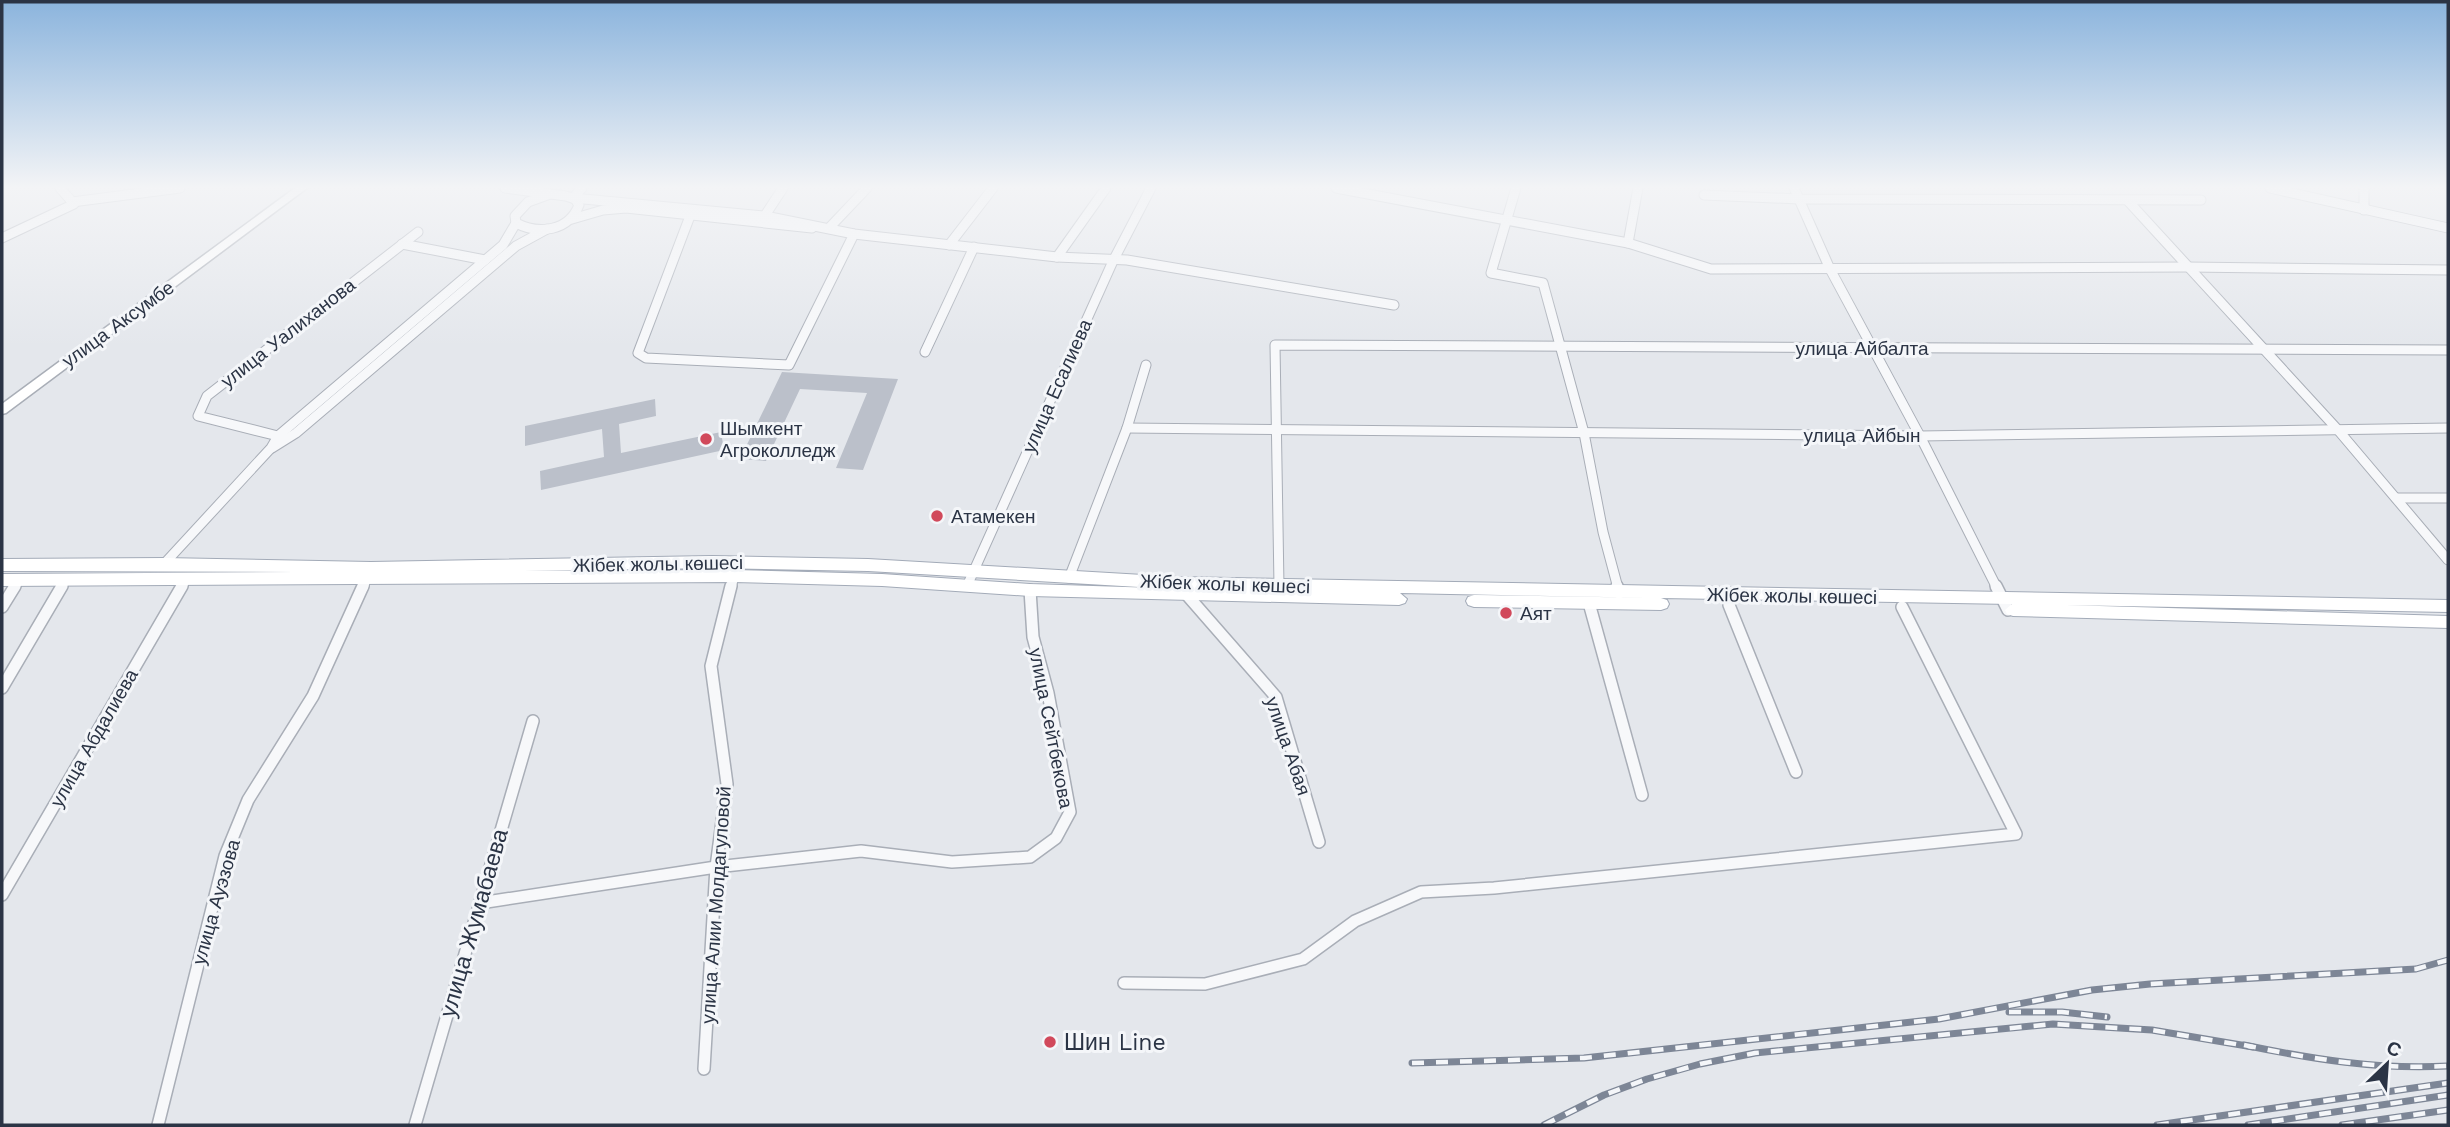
<svg xmlns="http://www.w3.org/2000/svg" width="2450" height="1127" font-family="'Work Sans',sans-serif">
	<style>
		.building { fill: #bbc0ca }
		.lines { fill: none; stroke-linecap: round; stroke-linejoin: round }
		.street-far1-casing { stroke: #a9aeb7; stroke-width: 11 }
		.street-casing { stroke: #a9aeb7; stroke-width: 14 }
		.secondary-casing { stroke: #a9aeb7; stroke-width: 3 }
		.primary-casing { stroke: #a3abb8; stroke-width: 2 }
		.street-far1 { stroke: #f7f8fa; stroke-width: 9 }
		.street { stroke: #f7f8fa; stroke-width: 11 }
		.secondary { fill: #fff; fill-rule: evenodd }
		.primary { fill: #fff; fill-rule: evenodd }
		.rail-casing { stroke: #7d8696; stroke-width: 7 }
		.rail { stroke: #f4f6f9; stroke-width: 4.5; stroke-dasharray: 12; stroke-linecap: butt }
		.poi-dot { fill: #d1495b; stroke: #f4f6f9; stroke-width: 2.5 }
		.labels { text-anchor: middle; dominant-baseline: central; stroke-width: 6; stroke-linejoin: round; paint-order: stroke }
		.street-label { font-size: 19px; fill: #2b3445; stroke: #f4f6f9 }
		.poi-label { font-size: 19px; fill: #2b3445; stroke: #f4f6f9; text-anchor: start }
		.near-street-label { font-size: 23px; fill: #2b3445; stroke: #f4f6f9 }
		.near-poi-label { font-size: 23px; fill: #2b3445; stroke: #f4f6f9; text-anchor: start }
	</style>
	<rect width="100%" height="100%" fill="#e4e7ec"/>
	<g class="building">
		<path d="M782,372L898,379L863,470L836,468L867,393L800,389L766,461L740,459Z"/>
		<path d="M655,399L656,416L619,424L621,453L721,432L724,450L541,490L540,471L604,457L602,429L525,446V426Z"/>
	</g>
	<g class="lines">
		<g class="street-far1-casing">
			<g id="street-far1">
				<path d="M505,188L566,196L575,199L579,205C569,231 539,235 516,223L515,216L528,202L550,194"/>
				<path d="M1336,188L1628,243L1711,269L2188,267L2448,270"/>
				<path d="M1516,188L1491,273L1543,283L1584,433L1603,532L1618,588"/>
				<path d="M1794,188L1830,269L1920,436L1997,588"/>
				<path d="M2270,188L2448,228"/>
				<path d="M2364,188V210"/>
				<path d="M1704,195L1799,199L2201,200"/>
				<path d="M573,198L765,216L854,234L1057,257L1127,260L1394,305"/>
				<path d="M573,198L582,188"/>
				<path d="M2128,201L2338,430L2448,560"/>
				<path d="M72,202L180,188"/>
				<path d="M690,216L638,353L646,358L789,365L854,234"/>
				<path d="M572,219L603,210L626,208L812,228"/>
				<path d="M762,220L783,188"/>
				<path d="M830,227L867,188"/>
				<path d="M2,238L74,204L60,188"/>
				<path d="M1628,243L1638,188"/>
				<path d="M402,244L485,260"/>
				<path d="M949,245L993,188"/>
				<path d="M1057,257L1106,188"/>
				<path d="M925,352L974,247"/>
				<path d="M1127,428L1920,436L2448,428"/>
				<path d="M278,436L198,416L207,396L418,232"/>
				<path d="M272,448L296,433L516,246L547,229"/>
				<path d="M2396,498H2448"/>
				<path d="M164,564L271,448L278,436L503,245L516,223"/>
				<path d="M1069,578L1127,428L1146,365"/>
				<path d="M967,586L1113,261L1151,188"/>
				<path d="M1279,586L1275,345L2448,350"/>
				<path d="M14,588L19,580"/>
				<path d="M61,588L65,580"/>
				<path d="M181,588L185,581"/>
				<path d="M363,588L366,580"/>
				<path d="M731,588L734,576"/>
			</g>
		</g>
		<g class="street-casing">
			<g id="street">
				<path d="M1617,586L1619,593"/>
				<path d="M1996,586L2008,610"/>
				<path d="M1187,595L1276,697L1319,842"/>
				<path d="M1589,603L1642,795"/>
				<path d="M1729,605L1796,772"/>
				<path d="M2,607L15,586"/>
				<path d="M2,688L62,586"/>
				<path d="M2,895L182,586"/>
				<path d="M480,903L716,867L861,851L952,862L1030,857L1056,838L1070,812L1048,693L1033,637L1030,590"/>
				<path d="M1124,983L1205,984L1303,959L1355,921L1421,892L1494,888L2016,834L1902,607"/>
				<path d="M704,1069L716,867L727,784L711,666L731,586"/>
				<path d="M158,1125L225,856L248,800L313,696L363,586"/>
				<path d="M415,1125L533,721"/>
			</g>
		</g>
		<g class="secondary-casing">
			<path id="secondary" d="M295,188H307L6,413L2,414V404Z"/>
		</g>
		<g class="primary-casing">
			<path id="primary" d="M712,556L868,559L1177,577L2448,600V612L2065,605L2448,616V628L2013,616L2007,614L2005,610L2012,604L1661,598L1667,600L1669,604L1667,608L1661,610L1474,607L1468,605L1466,601L1468,597L1474,595L1658,598L1400,593L1407,599L1405,603L1399,605L1030,596L882,586L734,582L2,586V574L296,572L2,571V559L164,558L371,562ZM712,568L868,571L1156,588L1030,584L882,574L734,570L523,571Z"/>
		</g>
		<use href="#street-far1" class="street-far1"/>
		<use href="#street" class="street"/>
		<use href="#secondary" class="secondary"/>
		<use href="#primary" class="primary"/>
		<g class="rail-casing">
			<g id="rail">
				<path d="M2009,1012H2062L2107,1017"/>
				<path d="M2244,1045C2312,1059 2378,1070 2448,1066"/>
				<path d="M1412,1063L1584,1058L1939,1019L2092,990L2150,984L2416,969L2448,960"/>
				<path d="M1544,1125L1604,1095L1647,1079L1700,1064L1755,1053L2053,1024L2152,1030L2253,1047"/>
				<path d="M2157,1125L2448,1083"/>
				<path d="M2248,1125L2448,1095"/>
				<path d="M2342,1125L2448,1110"/>
			</g>
		</g>
		<use href="#rail" class="rail"/>
	</g>
	<linearGradient id="sky" x2="0" y2="1"><stop stop-color="#8bb4dd"/><stop offset="0.54" stop-color="#f3f4f6"/><stop offset="1" stop-color="#f3f4f6" stop-opacity="0"/></linearGradient>
	<rect width="2450" height="346" fill="url(#sky)"/>
	<g class="poi-dot">
		<circle cx="706" cy="439" r="7"/>
		<circle cx="937" cy="516" r="7"/>
		<circle cx="1506" cy="613" r="7"/>
		<circle cx="1050" cy="1042" r="7"/>
	</g>
	<g class="labels">
		<g class="street-label">
			<text transform="translate(118 324) rotate(-36)">улица Аксумбе</text>
			<text transform="translate(288 333) rotate(-38)">улица Уалиханова</text>
			<text x="1862" y="348">улица Айбалта</text>
			<text transform="translate(1057 386) rotate(-66)">улица Есалиева</text>
			<text x="1862" y="435">улица Айбын</text>
			<text transform="translate(658 564) rotate(-1)">Жібек жолы көшесі</text>
			<text transform="translate(1225 584) rotate(2)">Жібек жолы көшесі</text>
			<text transform="translate(1792 596) rotate(1)">Жібек жолы көшесі</text>
			<text transform="translate(1051 728) rotate(79)">улица Сейтбекова</text>
			<text transform="translate(94 738) rotate(-60)">улица Абдалиева</text>
			<text transform="translate(1288 746) rotate(71)">улица Абая</text>
			<text transform="translate(216 902) rotate(-74)">улица Ауэзова</text>
			<text transform="translate(716 905) rotate(-86)">улица Алии Молдагуловой</text>
		</g>
		<g class="poi-label">
			<text x="720" y="428">Шымкент<tspan x="720" dy="22">Агроколледж</tspan></text>
			<text x="951" y="516">Атамекен</text>
			<text x="1520" y="613">Аят</text>
		</g>
		<g class="near-street-label">
			<text transform="translate(474 923) rotate(-74)">улица Жумабаева</text>
		</g>
		<g class="near-poi-label">
			<text x="1064" y="1042">Шин Line</text>
		</g>
	</g>
	<rect width="2450" height="1127" fill="none" stroke="#2b3445" stroke-width="7"/>
	<g transform="translate(2387 1064) rotate(25)" stroke="#f4f6f9" stroke-width="5" paint-order="stroke">
	<path d="M0-5L12 26L0 18L-12 26Z" fill="#2b3445"/>
	<text y="-10" font-size="19" font-weight="bold" text-anchor="middle" fill="#2b3445">С</text>
	</g>
</svg>
